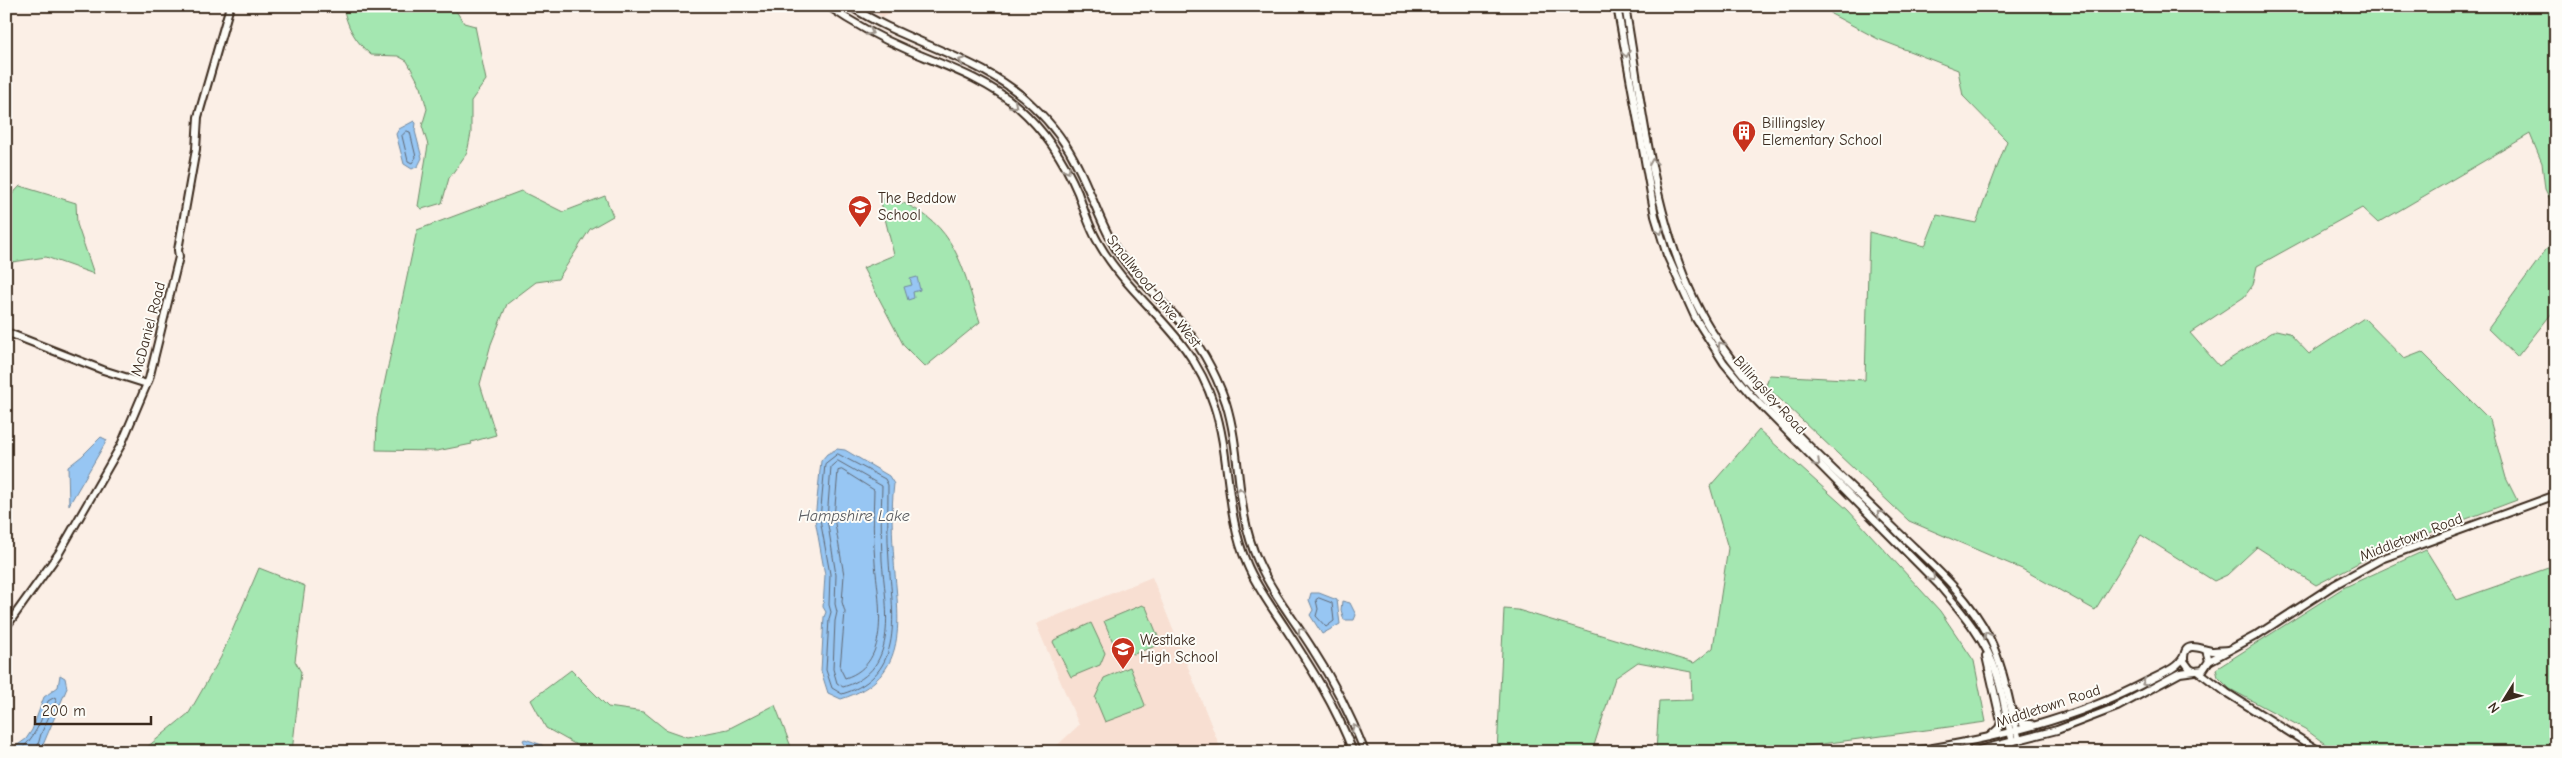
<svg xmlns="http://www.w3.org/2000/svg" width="2562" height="758" font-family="'Comic Neue',sans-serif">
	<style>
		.built { fill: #f8dfd2 }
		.green { fill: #a4e7b1; stroke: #708868 }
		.water { fill: #97c6f3; stroke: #72889e }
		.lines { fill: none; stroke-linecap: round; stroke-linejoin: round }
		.shore { stroke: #606873; stroke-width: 1 }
		.secondary-casing { stroke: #3b2a1e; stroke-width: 10 }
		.secondary { stroke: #fdfcf7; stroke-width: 6 }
		.oneway { stroke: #9c938a }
		.labels { text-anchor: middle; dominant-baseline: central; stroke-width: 4; stroke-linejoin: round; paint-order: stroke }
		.poi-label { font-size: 15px; fill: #3b2a1e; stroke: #fdfcf7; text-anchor: start }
		.street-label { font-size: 15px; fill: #3b2a1e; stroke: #fdfcf7 }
		.water-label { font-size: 16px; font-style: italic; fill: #57595e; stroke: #fdfcf7 }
	</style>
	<rect width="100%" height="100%" fill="#fbefe6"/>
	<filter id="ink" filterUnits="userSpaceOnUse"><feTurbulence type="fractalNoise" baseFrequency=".02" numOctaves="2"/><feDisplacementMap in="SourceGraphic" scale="10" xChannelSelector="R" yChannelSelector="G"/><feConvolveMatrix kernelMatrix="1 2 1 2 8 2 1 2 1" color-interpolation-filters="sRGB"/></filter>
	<g filter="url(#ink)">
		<g class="built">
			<path d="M864,6H907L882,17Z"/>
			<path d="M1152,577L1222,752H1050L1079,725L1036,624Z"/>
		</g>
		<g class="green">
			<path d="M343,6H456L454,8L464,23L475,26L486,80L471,101V133L467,153L449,178L442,203L422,209L418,206L428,145L422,126L427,109L421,87L407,61L398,56L371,55C355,41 347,27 343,6Z"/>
			<path d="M1833,6H2556V212L2545,189L2542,163L2530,134L2378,223L2362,208L2257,266L2253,285L2244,297L2190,333L2219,366L2276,330L2289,333L2309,354L2364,318L2404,359L2422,352L2490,420L2506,478L2517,500L2381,551L2316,585L2257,547L2227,575L2214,581L2141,535L2095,610L2022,569L1909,521L1766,386L1769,375L1865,380L1869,232L1925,246L1937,215L1976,223L2007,141L1963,96L1958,70L1878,39L1831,14Z"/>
			<path d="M20,186L76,203L77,224L94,274L46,257L6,263V201Z"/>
			<path d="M521,191L563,212L605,196L613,216L590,229L558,279L536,282L507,304L491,344L480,384L496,435L471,442L472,444L437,451L376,450L377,418L417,230Z"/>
			<path d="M880,198C889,201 902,201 910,206C959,231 964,275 980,322L925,367L904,346L863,268L894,255Z"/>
			<path d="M2556,236V308L2517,357L2488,329Z"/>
			<path d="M1759,430L1848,510L1940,611L1974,661L1986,722L1762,752H1656L1659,701L1692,700L1691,672L1638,662L1615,678L1592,752H1497L1504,609L1518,610L1694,663L1713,648L1728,548L1710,486Z"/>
			<path d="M2426,550L2457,600L2551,567L2556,550V752H2336L2305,729L2230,689L2218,677L2216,669L2343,588Z"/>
			<path d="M259,568L305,586L295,661L301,672L292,752H141L189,713L221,657Z"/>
			<path d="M1142,605L1146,607L1161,644L1134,654L1115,647L1104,621Z"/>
			<path d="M1091,623L1105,653L1100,665L1071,677L1053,642L1054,640Z"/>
			<path d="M1130,667L1145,705L1143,708L1105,722L1095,698L1104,678Z"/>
			<path d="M571,670L608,707L644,712L665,729L688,737L728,729L775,705L793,752H589L546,728L531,700Z"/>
		</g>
		<g class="water">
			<path d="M414,121L416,123L415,131L422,158L418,166L412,169L404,164L396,134L399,129Z"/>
			<path d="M917,277L920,290L913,292L914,298L908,300L904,287L912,285L910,279Z"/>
			<path d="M101,437L107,440L69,505L68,467L82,456Z"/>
			<path d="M837,449L845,450L889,476L894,484C891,509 892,535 894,561C898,619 912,677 841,699L828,693L821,671L824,617L826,612L823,607L825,575L815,519L821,461L827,454Z"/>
			<path d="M1311,593H1319L1337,600L1340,624L1322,634L1310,615L1313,610L1309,600Z"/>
			<path d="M1342,601L1350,603L1356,615L1354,620H1344L1341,610Z"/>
			<path d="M60,675L65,678L67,688L40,752H8L26,739L32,730L44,697L58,687Z"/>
			<path d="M525,739L542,745L550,752H521L525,744L523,740Z"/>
		</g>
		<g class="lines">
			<g class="shore">
				<path d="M407,131L410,132L416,157L412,163L408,161L402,136Z"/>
				<path d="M838,454L885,479L888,485C888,510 887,535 889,561C892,612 907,675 842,694L832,688L826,670L829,619L831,612L829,605L830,574L820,519L825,464Z"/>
				<path d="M838,461L882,486C881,511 881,535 882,560C885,604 902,670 843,687L837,683L833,669L835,621L837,612L835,604L836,575L827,519L831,467Z"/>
				<path d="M842,470L874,490C873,515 873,539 875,563C878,599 893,663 845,678L840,668L845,612L842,602L844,575L834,518L838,471Z"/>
				<path d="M1319,598L1332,603L1334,621L1326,627L1316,616L1318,609L1316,600Z"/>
				<path d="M18,752C35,738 41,722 48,701L55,697L56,701L41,734L36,752"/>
			</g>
			<g class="secondary-casing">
				<g id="secondary">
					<path d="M828,6C854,24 880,38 908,50C946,66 987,80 1018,107C1045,131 1064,160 1078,193C1084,210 1089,227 1098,242C1133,304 1190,330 1214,405C1231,457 1225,513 1247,564C1256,586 1271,606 1284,626C1310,666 1336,706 1353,752"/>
					<path d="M850,6C908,44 983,57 1033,106C1051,123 1067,144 1078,167C1092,194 1100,223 1116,249C1132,274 1156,295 1176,317C1199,342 1215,371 1226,403C1242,455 1235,511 1258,561C1272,593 1295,621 1313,650C1334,682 1351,716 1365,752"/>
					<path d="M1617,6L1655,216L1667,255L1696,319L1724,363L1750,394L1939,585C1962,612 1987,641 1997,675C2004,697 2006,720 2013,742"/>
					<path d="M1625,6C1644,114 1655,249 1718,341C1768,413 1837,472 1899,533C1932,565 1968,595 1989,637C2005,670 2009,705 2019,740"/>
					<path d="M6,332L103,370L147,384"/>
					<path d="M6,627L59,553L121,445L149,379L179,257L178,250L196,149L198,117L230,6"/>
					<path d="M1986,656L2001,722L1999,728L1989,737"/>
					<path d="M2209,661L2257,635L2334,585L2381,559L2556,495"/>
					<path d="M2194,671L2190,669L2184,661C2183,638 2201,650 2213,651C2218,651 2224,650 2229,650"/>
					<path d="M2198,671L2227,693L2321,752"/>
					<path d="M2015,713L2023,724H2031"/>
					<path d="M1909,752C1992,739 2075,720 2150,680C2163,673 2177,669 2184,656"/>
					<path d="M1971,752L2057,730L2117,707L2180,673L2203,670L2209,661L2206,650"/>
				</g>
			</g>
			<use href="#secondary" class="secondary"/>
		</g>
		<defs><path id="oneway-chevron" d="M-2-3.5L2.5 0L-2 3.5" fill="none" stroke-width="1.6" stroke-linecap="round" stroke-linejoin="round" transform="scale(1.25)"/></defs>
		<g class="oneway">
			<use href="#oneway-chevron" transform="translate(870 32) rotate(28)"/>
			<use href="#oneway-chevron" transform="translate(1626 54) rotate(79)"/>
			<use href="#oneway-chevron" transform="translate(962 61) rotate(-157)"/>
			<use href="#oneway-chevron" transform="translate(1014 105) rotate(40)"/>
			<use href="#oneway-chevron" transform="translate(1653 162) rotate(-100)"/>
			<use href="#oneway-chevron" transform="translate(1067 170) rotate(63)"/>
			<use href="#oneway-chevron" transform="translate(1660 231) rotate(72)"/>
			<use href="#oneway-chevron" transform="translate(1721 345) rotate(-125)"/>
			<use href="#oneway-chevron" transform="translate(1817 463) rotate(45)"/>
			<use href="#oneway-chevron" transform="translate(1240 491) rotate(-98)"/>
			<use href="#oneway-chevron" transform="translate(1880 514) rotate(-136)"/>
			<use href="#oneway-chevron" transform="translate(1932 578) rotate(45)"/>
			<use href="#oneway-chevron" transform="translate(1301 631) rotate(-124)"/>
			<use href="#oneway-chevron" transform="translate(1987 635) rotate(-117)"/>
			<use href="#oneway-chevron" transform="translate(2145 683) rotate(152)"/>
			<use href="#oneway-chevron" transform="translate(1355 728) rotate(-112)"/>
		</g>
	</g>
	<defs>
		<g id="building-pin" transform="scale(1.25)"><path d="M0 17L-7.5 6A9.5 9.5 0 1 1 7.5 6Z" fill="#c8321e" stroke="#fdfcf7"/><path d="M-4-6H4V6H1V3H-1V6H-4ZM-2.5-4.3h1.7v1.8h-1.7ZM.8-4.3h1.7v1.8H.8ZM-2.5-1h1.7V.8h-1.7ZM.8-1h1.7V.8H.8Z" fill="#fff"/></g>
		<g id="school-pin" transform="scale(1.25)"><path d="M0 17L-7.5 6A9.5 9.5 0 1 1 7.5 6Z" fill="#c8321e" stroke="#fdfcf7"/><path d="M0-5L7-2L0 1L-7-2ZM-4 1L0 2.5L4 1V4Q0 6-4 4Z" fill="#fff"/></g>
	</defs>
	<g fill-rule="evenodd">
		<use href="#building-pin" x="1744" y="132"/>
		<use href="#school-pin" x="860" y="207"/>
		<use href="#school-pin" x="1123" y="649"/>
	</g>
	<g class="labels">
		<g class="poi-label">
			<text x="1762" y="123">Billingsley<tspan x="1762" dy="17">Elementary School</tspan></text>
			<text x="878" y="198">The Beddow<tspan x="878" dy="17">School</tspan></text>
			<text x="1140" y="640">Westlake<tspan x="1140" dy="17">High School</tspan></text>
		</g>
		<g class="street-label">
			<text transform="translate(1154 291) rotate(51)">Smallwood Drive West</text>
			<text transform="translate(148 329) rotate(-75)">McDaniel Road</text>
			<text transform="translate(1770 395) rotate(48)">Billingsley Road</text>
			<text transform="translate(2411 537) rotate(-21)">Middletown Road</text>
			<text transform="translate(2048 706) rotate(-18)">Middletown Road</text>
		</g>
		<g class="water-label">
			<text x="854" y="516">Hampshire Lake</text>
		</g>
	</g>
	<rect width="2562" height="758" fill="none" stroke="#fdfcf7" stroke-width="25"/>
	<rect x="12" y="12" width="2537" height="733" fill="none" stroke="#3b2a1e" stroke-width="2" filter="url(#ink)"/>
	<g transform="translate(2504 700) rotate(233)" stroke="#fdfcf7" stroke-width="4" paint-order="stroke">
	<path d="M0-4L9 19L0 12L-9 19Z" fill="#3b2a1e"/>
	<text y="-8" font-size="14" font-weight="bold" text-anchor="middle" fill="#3b2a1e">N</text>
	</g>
	<path d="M35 716v8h116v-8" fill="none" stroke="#3b2a1e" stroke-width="2.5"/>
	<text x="42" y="716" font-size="15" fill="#3b2a1e" stroke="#fdfcf7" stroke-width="4" paint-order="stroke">200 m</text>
</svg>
